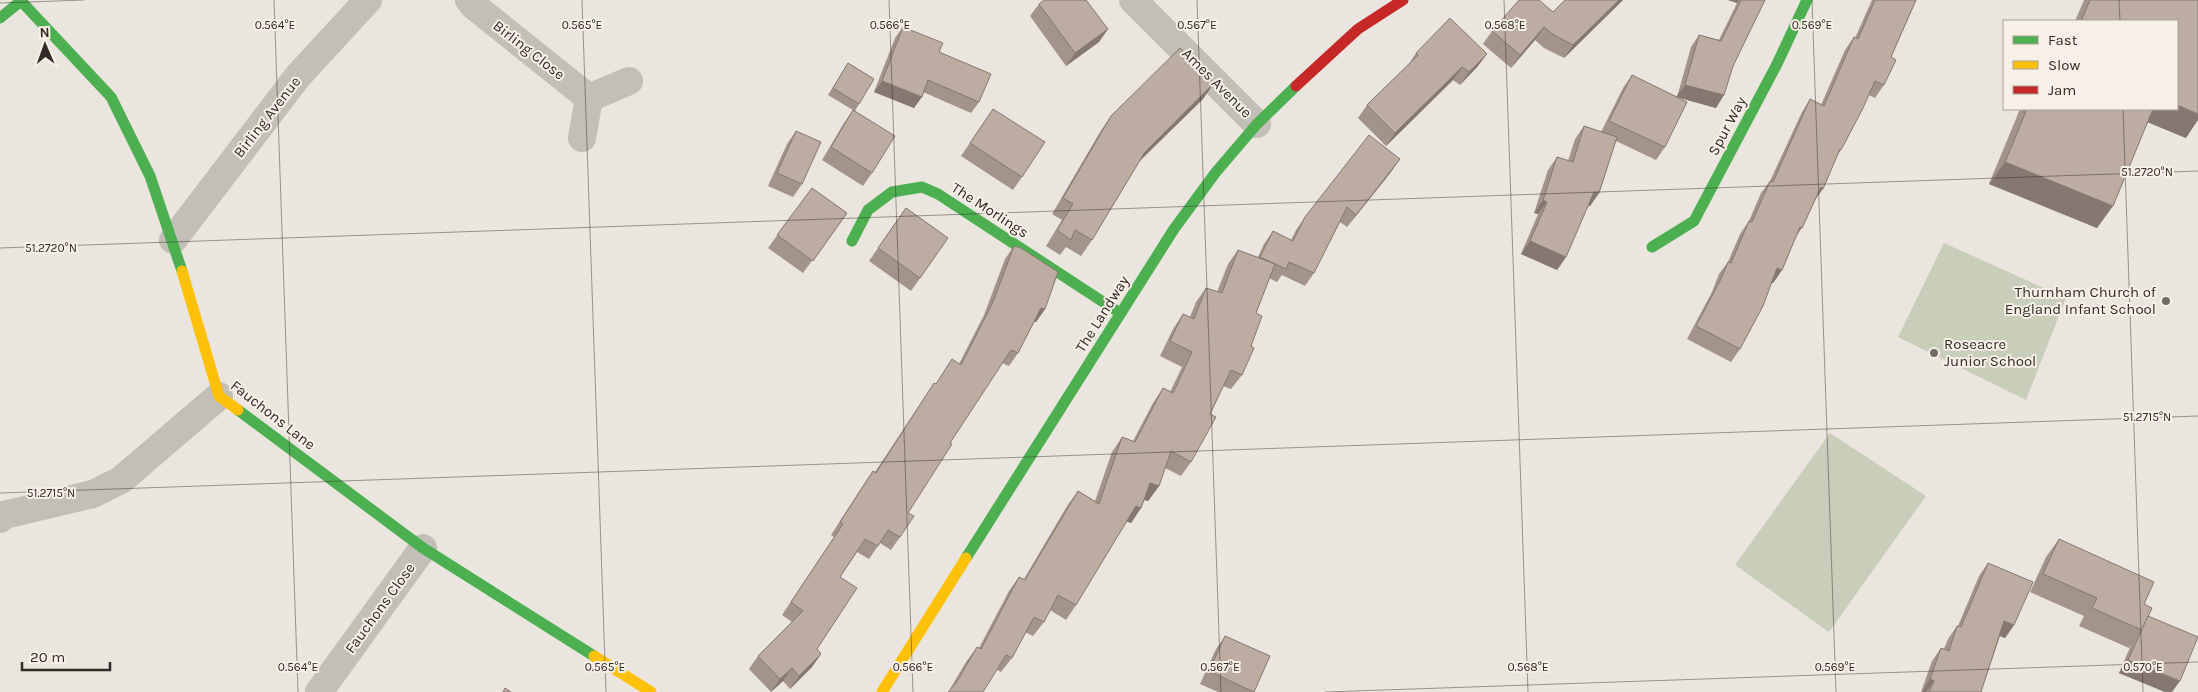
<svg xmlns="http://www.w3.org/2000/svg" width="2198" height="692" font-family="Karla,sans-serif">
	<style>
		.green { fill: #c9ceba }
		.lines { fill: none; stroke-linecap: round; stroke-linejoin: round }
		.street { stroke: #c2beb8; stroke-width: 28 }
		.fast { stroke: #4caf50; stroke-width: 11 }
		.slow { stroke: #ffc107; stroke-width: 11 }
		.jam { stroke: #c62828; stroke-width: 11 }
		.wall { fill: #a2948b }
		.shaded-wall { fill: #847871 }
		.building { fill: #bcaca2; stroke: #847871 }
		.ticks { fill: none; stroke: #322b27; stroke-width: 1; stroke-opacity: 0.45 }
		.poi-dot { fill: #726c67; stroke: #f6f0e6; stroke-width: 2 }
		.labels { text-anchor: middle; dominant-baseline: central; stroke-width: 4; stroke-linejoin: round; paint-order: stroke }
		.street-label { font-size: 15px; fill: #322b27; stroke: #f6f0e6 }
		.poi-label { font-size: 15px; fill: #322b27; stroke: #f6f0e6; text-anchor: end }
		.ticks-label { font-size: 12px; text-anchor: middle; fill: #322b27; stroke: #f6f0e6; stroke-width: 4; stroke-linejoin: round; paint-order: stroke }
	</style>
	<rect width="100%" height="100%" fill="#eae5de"/>
	<g class="green">
		<path d="M1944,243L2066,298L2026,400L1898,337Z"/>
		<path d="M1830,433L1926,496L1829,632L1735,565Z"/>
	</g>
	<g class="lines">
		<g class="street">
			<path d="M469,0L474,6L589,98"/>
			<path d="M1133,0L1257,124"/>
			<path d="M582,138L589,98L629,81"/>
			<path d="M173,240L298,76L368,0"/>
			<path d="M0,519L4,515L93,494L121,480L219,396"/>
			<path d="M319,692L423,548"/>
		</g>
		<g class="fast">
			<path d="M0,18L21,1L111,97L150,176L182,271"/>
			<path d="M852,241L868,210L892,192L922,187L938,194L1120,313"/>
			<path d="M1652,247L1694,221L1777,64L1807,0"/>
			<path d="M238,410L423,548L594,656"/>
			<path d="M966,558L1174,229L1216,172L1257,124L1296,86"/>
		</g>
		<g class="slow">
			<path d="M182,271L219,396L238,410"/>
			<path d="M594,656L651,692"/>
			<path d="M882,692L966,558"/>
		</g>
		<path class="jam" d="M1296,86L1358,29L1403,0"/>
	</g>
	<g class="wall">
		<path d="M1565,0H1623L1564,58L1544,48L1535,40L1511,68L1483,44L1492,31L1553,12Z"/>
		<path d="M1728,0H1765L1733,66L1716,108L1678,97L1665,147L1656,160L1616,141L1599,193L1590,206L1588,205L1566,257L1557,270L1521,254L1538,214L1534,213L1548,170L1557,157L1568,161L1575,139L1584,126L1601,132L1623,88L1632,75L1677,97L1691,47L1699,35L1719,40L1737,3Z"/>
		<path d="M1872,0H1916L1891,57L1884,85L1875,98L1869,95L1841,150L1836,157L1814,201L1802,228L1795,238L1782,270L1773,283L1772,282L1740,349L1731,362L1687,339L1712,292L1719,274L1728,262L1740,234L1749,221L1761,193L1770,181L1802,112L1810,99L1821,105L1845,50L1854,37L1855,38Z"/>
		<path d="M2084,0H2198L2186,138L2148,122L2097,228L1989,184L2020,109H2177V21H2075Z"/>
		<path d="M1039,4L1108,29L1099,42L1066,66L1030,16Z"/>
		<path d="M903,27L939,52L979,102L971,113L923,92L914,108L874,92L895,38Z"/>
		<path d="M1416,53L1478,66L1460,85L1453,80L1386,146L1358,118L1367,105L1409,64Z"/>
		<path d="M848,63L859,104L855,111L872,173L863,186L822,160L844,123L853,110L828,95Z"/>
		<path d="M1214,83L1203,99L1138,163L1092,240L1081,256L1066,247L1060,255L1046,246L1062,220L1052,214L1100,132L1111,116Z"/>
		<path d="M993,109L1022,177L1013,190L961,156Z"/>
		<path d="M796,131L802,184L793,197L768,186L787,144Z"/>
		<path d="M1391,172L1347,227L1340,222L1314,273L1305,286L1282,275L1277,282L1269,278L1256,313L1251,346L1242,375L1231,389L1223,386L1210,414L1191,462L1181,476L1165,468L1159,486L1148,501L1144,500L1141,508L1131,523L1126,521L1076,605L1066,620L1050,610L1044,622L1033,636L1025,632L1012,658L1001,672L997,670L950,689L966,662L977,647L979,648L1009,591L1019,577L1024,579L1067,506L1078,491L1095,501L1112,452L1122,437L1133,441L1153,403L1163,388L1170,392L1182,367L1160,356L1173,329L1183,314L1190,317L1196,302L1206,288L1217,292L1228,264L1238,250L1258,257L1264,244L1273,231L1291,240L1296,230L1305,217Z"/>
		<path d="M812,188L847,213L803,273L768,248Z"/>
		<path d="M906,208L948,238L911,291L869,261Z"/>
		<path d="M1014,246L1045,309L1036,322H1034L1018,353L1009,366L1002,363L950,443L908,513L900,537L891,550L880,543L869,559L857,552L840,577L817,649L821,654L812,667L790,689L783,681L771,692L749,669L758,656L792,622L782,615L834,537L831,535L864,484L873,471L875,472L934,383L936,384L952,359L959,364L984,315L1005,259Z"/>
		<path d="M2059,539L2144,604L2172,692H2165L2119,673L2131,645L2129,648L2079,626L2084,616L2030,592L2046,557Z"/>
		<path d="M1988,563L2014,625L2005,638L2000,636L1981,692H1921L1932,661L1941,648L1944,649L1948,639L1957,626H1958L1979,576Z"/>
		<path d="M1225,636L1254,692H1218L1200,684L1216,649Z"/>
	</g>
	<g class="shaded-wall">
		<path d="M1619,0H1623L1564,58L1573,45Z"/>
		<path d="M1728,0H1739L1737,3Z"/>
		<path d="M1544,27L1535,40L1511,68L1520,55Z"/>
		<path d="M1108,29L1099,42L1066,66L1075,53Z"/>
		<path d="M1487,54L1478,66L1460,85L1469,72Z"/>
		<path d="M1462,67L1453,80L1386,146L1395,133Z"/>
		<path d="M882,81L922,97L914,108L874,92Z"/>
		<path d="M1214,83L1203,99L1133,167L1145,152Z"/>
		<path d="M1685,85L1724,95L1716,108L1676,97Z"/>
		<path d="M2177,105L2198,114V120L2186,138L2142,120L2150,109H2177Z"/>
		<path d="M1400,159L1391,172L1347,227L1356,215Z"/>
		<path d="M2005,162L2113,206L2097,228L1989,184Z"/>
		<path d="M1821,187L1823,189L1814,201Z"/>
		<path d="M1594,192L1599,193L1590,206L1585,204Z"/>
		<path d="M1543,200L1547,202L1538,214L1534,213Z"/>
		<path d="M1530,241L1566,257L1557,270L1521,254Z"/>
		<path d="M1777,268L1782,270L1773,283L1768,281Z"/>
		<path d="M1041,308L1045,309L1036,322L1032,321Z"/>
		<path d="M1150,483L1159,486L1148,501L1140,498Z"/>
		<path d="M1136,506L1141,508L1131,523L1125,521Z"/>
		<path d="M2004,621L2014,625L2005,638L1995,634Z"/>
		<path d="M821,654L812,667L790,689L799,676Z"/>
		<path d="M2128,660L2180,681L2172,692H2165L2119,673Z"/>
		<path d="M792,668L783,681L771,692L780,679Z"/>
		<path d="M1930,679L1934,681L1926,692H1922Z"/>
	</g>
	<g class="building">
		<path d="M1044,0H1086L1108,29L1075,53L1039,4Z"/>
		<path d="M1519,0H1539L1553,12L1565,0H1619L1573,45L1554,35L1544,27L1520,55L1492,31Z"/>
		<path d="M1741,0H1765L1733,66L1724,95L1685,85L1699,35L1721,41Z"/>
		<path d="M1875,0H1916L1891,57L1896,60L1884,85L1875,81L1863,108L1841,150L1840,149L1823,189L1821,187L1802,228L1800,227L1782,270L1777,268L1763,306L1740,349L1696,326L1721,279L1728,262L1731,263L1749,221L1752,222L1770,181L1773,182L1810,99L1824,106L1854,37L1858,39Z"/>
		<path d="M2090,0H2198V114L2177,105V21H2081Z"/>
		<path d="M1450,18L1487,54L1469,72L1462,67L1395,133L1367,105L1418,55L1416,53Z"/>
		<path d="M903,27L943,43L939,52L991,74L979,102L928,80L922,97L882,81Z"/>
		<path d="M1180,48L1214,83L1145,152L1092,240L1075,230L1071,240L1057,230L1073,204L1063,198L1111,116Z"/>
		<path d="M848,63L874,79L859,104L833,88Z"/>
		<path d="M1632,75L1687,102L1665,147L1609,121Z"/>
		<path d="M993,109L1045,142L1022,177L970,143Z"/>
		<path d="M2027,109H2153L2113,206L2005,162Z"/>
		<path d="M853,110L895,136L872,173L831,147Z"/>
		<path d="M1584,126L1617,137L1599,193L1594,192L1566,257L1530,241L1547,202L1543,200L1557,157L1573,162Z"/>
		<path d="M796,131L821,142L802,184L777,173Z"/>
		<path d="M1369,135L1400,159L1356,215L1347,207L1314,273L1289,262L1286,269L1260,257L1273,231L1293,241L1305,217Z"/>
		<path d="M812,188L847,213L813,261L777,235Z"/>
		<path d="M906,208L948,238L920,278L878,248Z"/>
		<path d="M1014,246L1021,248L1058,272L1045,309L1041,308L1018,353L1011,350L950,443L952,444L908,513L914,516L900,537L888,530L878,546L865,539L840,577L857,588L817,649L821,654L799,676L792,668L780,679L758,656L803,611L791,602L843,524L840,522L873,471L876,473L934,383L936,384L952,359L961,365L993,302Z"/>
		<path d="M1238,250L1275,264L1256,313L1262,316L1251,346L1254,348L1242,375L1231,370L1210,414L1216,417L1191,462L1171,451L1159,486L1150,483L1141,508L1136,506L1076,605L1058,595L1044,622L1034,617L1012,658L1006,655L983,692H948L956,683L977,647L981,649L1019,577L1025,580L1078,491L1099,504L1122,437L1135,442L1163,388L1173,393L1192,352L1170,341L1183,314L1194,319L1206,288L1222,293Z"/>
		<path d="M2059,539L2154,582L2144,604L2152,608L2142,630L2092,608L2097,598L2043,574Z"/>
		<path d="M1988,563L2033,582L2014,625L2004,621L1981,692H1929L1934,681L1930,679L1941,648L1949,651L1957,626L1961,627Z"/>
		<path d="M2148,616L2198,637L2180,681L2128,660Z"/>
		<path d="M1225,636L1270,656L1254,692L1209,671Z"/>
		<path d="M505,688L511,692H503Z"/>
	</g>
	<path class="ticks" d="M274,0L298,692M582,0L606,692M889,0L913,692M1197,0L1221,692M1504,0L1528,692M1812,0L1836,692M2119,0L2120,21M0,3L84,0M2123,109L2143,692M0,248L2198,171M0,493L2198,416M1325,692L2198,662"/>
	<g class="poi-dot">
		<circle cx="2166" cy="301" r="5"/>
		<circle cx="1934" cy="353" r="5"/>
	</g>
	<g class="labels">
		<g class="street-label">
			<text transform="translate(529 50) rotate(38)">Birling Close</text>
			<text transform="translate(1217 83) rotate(45)">Ames Avenue</text>
			<text transform="translate(267 117) rotate(-52)">Birling Avenue</text>
			<text transform="translate(1727 126) rotate(-62)">Spur Way</text>
			<text transform="translate(990 210) rotate(33)">The Morlings</text>
			<text transform="translate(1102 314) rotate(-58)">The Landway</text>
			<text transform="translate(273 415) rotate(38)">Fauchons Lane</text>
			<text transform="translate(380 608) rotate(-54)">Fauchons Close</text>
		</g>
		<g class="poi-label">
			<text x="2156" y="292">Thurnham Church of<tspan x="2156" dy="17">England Infant School</tspan></text>
			<text x="1944" y="344" text-anchor="start">Roseacre<tspan x="1944" dy="17">Junior School</tspan></text>
		</g>
	</g>
	<g class="ticks-label">
		<text x="275" y="29">0.564°E</text>
		<text x="582" y="29">0.565°E</text>
		<text x="890" y="29">0.566°E</text>
		<text x="1197" y="29">0.567°E</text>
		<text x="1505" y="29">0.568°E</text>
		<text x="1812" y="29">0.569°E</text>
		<text x="2147" y="176">51.2720°N</text>
		<text x="51" y="252">51.2720°N</text>
		<text x="2147" y="421">51.2715°N</text>
		<text x="51" y="497">51.2715°N</text>
		<text x="298" y="671">0.564°E</text>
		<text x="605" y="671">0.565°E</text>
		<text x="913" y="671">0.566°E</text>
		<text x="1220" y="671">0.567°E</text>
		<text x="1528" y="671">0.568°E</text>
		<text x="1835" y="671">0.569°E</text>
		<text x="2143" y="671">0.570°E</text>
	</g>
	<rect x="2003" y="20" width="175" height="90" fill="#f6f0e6" stroke="#a8a19a"/>
	<rect x="2013" y="36" width="25" height="8" fill="#4caf50" stroke="#a8a19a"/>
	<text x="2048" y="45" font-size="15" fill="#322b27">Fast</text>
	<rect x="2013" y="61" width="25" height="8" fill="#ffc107" stroke="#a8a19a"/>
	<text x="2048" y="70" font-size="15" fill="#322b27">Slow</text>
	<rect x="2013" y="86" width="25" height="8" fill="#c62828" stroke="#a8a19a"/>
	<text x="2048" y="95" font-size="15" fill="#322b27">Jam</text>
	<g transform="translate(45 45) rotate(358)" stroke="#f6f0e6" stroke-width="4" paint-order="stroke">
	<path d="M0-4L9 19L0 12L-9 19Z" fill="#322b27"/>
	<text y="-8" font-size="14" font-weight="bold" text-anchor="middle" fill="#322b27">N</text>
	</g>
	<path d="M22 662v8h88v-8" fill="none" stroke="#322b27" stroke-width="2.5"/>
	<text x="30" y="662" font-size="15" fill="#322b27" stroke="#f6f0e6" stroke-width="4" paint-order="stroke">20 m</text>
</svg>
